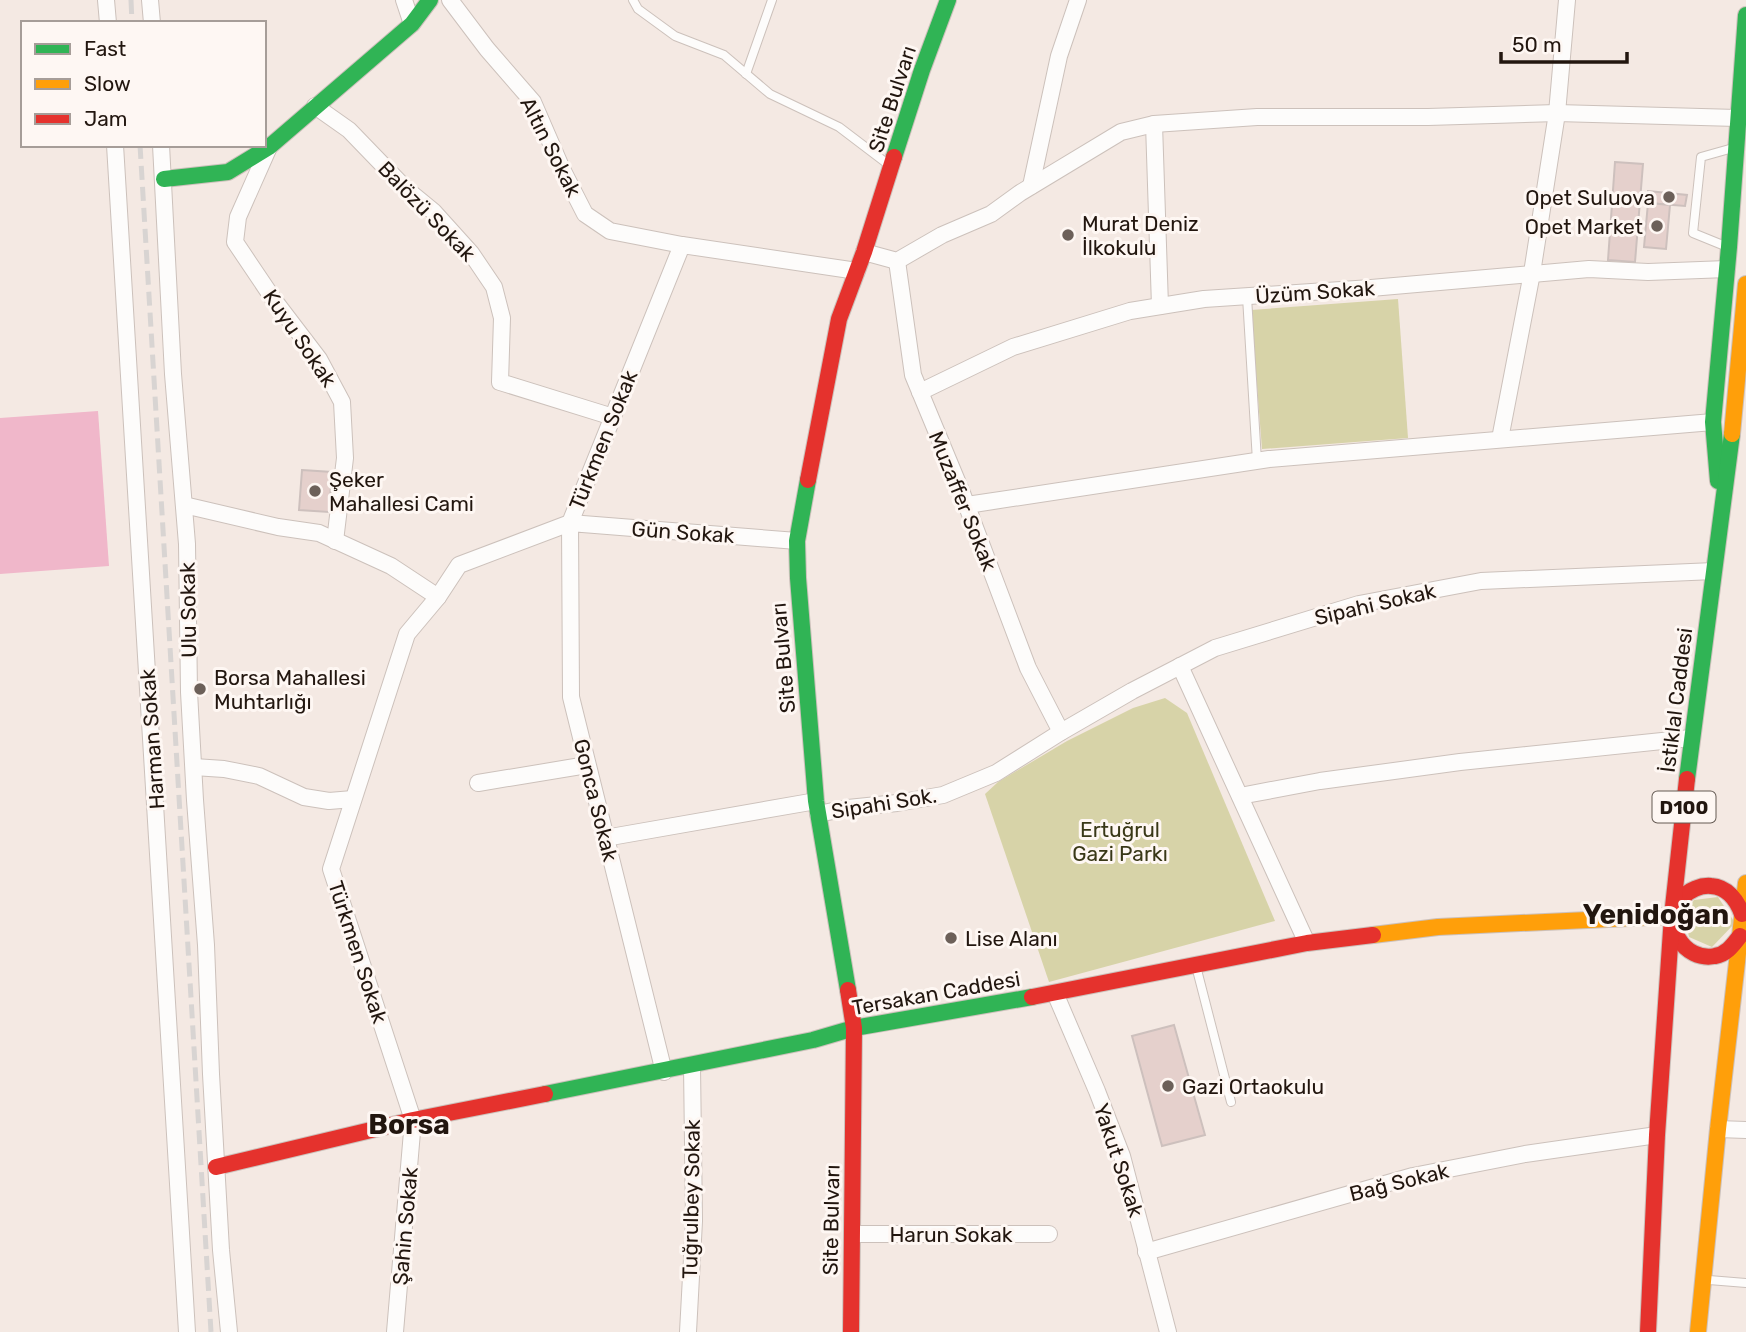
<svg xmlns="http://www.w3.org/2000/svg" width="1746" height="1332" font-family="Rubik,sans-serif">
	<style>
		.green { fill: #d7d3a8 }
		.water { fill: #f0b7ca }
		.building { fill: #e5d0cc; stroke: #cdc0bd; stroke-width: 2 }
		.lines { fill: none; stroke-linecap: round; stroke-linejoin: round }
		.lane-casing { stroke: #ccc1bb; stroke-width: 10 }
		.street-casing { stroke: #ccc1bb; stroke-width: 18 }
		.fast-casing { stroke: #ccc1bb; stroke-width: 18 }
		.slow-casing { stroke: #ccc1bb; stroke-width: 18 }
		.jam-casing { stroke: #ccc1bb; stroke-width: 18 }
		.lane { stroke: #fdfcfb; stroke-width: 8 }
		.street { stroke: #fdfcfb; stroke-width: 16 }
		.fast { stroke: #30b455; stroke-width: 16 }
		.slow { stroke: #ff9f0a; stroke-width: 16 }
		.jam { stroke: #e5322d; stroke-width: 16 }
		.rail { stroke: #d8d4d2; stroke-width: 5; stroke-dasharray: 14 7; stroke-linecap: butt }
		.poi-dot { fill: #6c6059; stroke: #fef7f3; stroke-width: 2.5 }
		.labels { text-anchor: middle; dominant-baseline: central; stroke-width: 6; stroke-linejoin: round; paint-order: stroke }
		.shield { fill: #fef7f3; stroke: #645a53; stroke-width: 2 }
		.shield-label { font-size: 19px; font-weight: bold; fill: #22160f }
		.street-label { font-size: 21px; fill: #22160f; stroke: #fef7f3 }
		.poi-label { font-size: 21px; fill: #22160f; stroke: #fef7f3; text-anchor: start }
		.park-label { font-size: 21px; fill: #393817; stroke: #fef7f3 }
		.district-label { font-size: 28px; font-weight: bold; fill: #22160f; stroke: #fef7f3 }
	</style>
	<rect width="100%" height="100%" fill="#f4e9e3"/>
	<g class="green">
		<path d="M1398,299L1408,438L1262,449L1251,310Z"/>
		<path d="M1165,698L1187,713L1275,921L1049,982L985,794L998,782L1067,741L1133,708Z"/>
		<path d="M1718,897L1735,923L1712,947L1689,937L1684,914L1694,900Z"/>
	</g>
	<path class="water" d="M98,411L109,566L0,574V418Z"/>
	<g class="building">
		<path d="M1615,162L1643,164L1635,262L1608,260Z"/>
		<path d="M1648,191L1687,195L1685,206L1648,203Z"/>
		<path d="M1648,203L1670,205L1666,249L1644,247Z"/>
		<path d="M302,470L332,472L329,512L299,510Z"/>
		<path d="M1174,1025L1205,1135L1162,1146L1132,1036Z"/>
	</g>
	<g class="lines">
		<g class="lane-casing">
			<g id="lane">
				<path d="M633,0L638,9L675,36L724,55L770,94L839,127L889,165"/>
				<path d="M746,74L772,0"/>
				<path d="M1725,246L1693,233L1701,157L1733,148"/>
				<path d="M1247,297L1257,461"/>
				<path d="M1196,966L1231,1102"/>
				<path d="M1709,1280L1746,1283"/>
			</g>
		</g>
		<g class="street-casing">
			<g id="street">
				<path d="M106,0L108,23"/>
				<path d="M150,0L152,23"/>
				<path d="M404,0L412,24"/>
				<path d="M450,0L487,49L533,102L562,169L585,214L610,231L682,245"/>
				<path d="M315,106L349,130L406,189L434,212L471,253L494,287L502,318L500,382L613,417"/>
				<path d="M1154,124L1160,306"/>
				<path d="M115,145L187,1332"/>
				<path d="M161,145L173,374L187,544L189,692L195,800L206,945L211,1074L221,1250L229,1332"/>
				<path d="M269,147L238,217L235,242L274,300L319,359L342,402L345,458L335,541"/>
				<path d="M1031,186L1059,56L1078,0"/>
				<path d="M864,252L897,261L942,235L991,214L1020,193L1121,132L1154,124L1257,117H1428L1557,113L1737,118"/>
				<path d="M897,261L913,375L962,493L1028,668L1061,732"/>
				<path d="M920,392L1013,347L1130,311L1204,299L1371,288L1589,269L1648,272L1727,269"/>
				<path d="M1500,439L1532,273L1557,113L1567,0"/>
				<path d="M184,505L278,527L319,533L391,566L438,597"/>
				<path d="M967,505L1269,459L1713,422"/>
				<path d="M1180,666L1307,943"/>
				<path d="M194,767L224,769L259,776L304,797L329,801L353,799"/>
				<path d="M478,783L587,765"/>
				<path d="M1240,796L1320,781L1460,762L1691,738"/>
				<path d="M818,814L848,808L897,803L943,795L996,773L1061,732L1132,691L1215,648L1359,604L1481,581L1714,571"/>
				<path d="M605,838L816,801"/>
				<path d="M1055,993L1097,1091L1122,1156L1168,1332"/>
				<path d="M664,1072L571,697L570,523L797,541"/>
				<path d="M1718,1129L1746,1130"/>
				<path d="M853,1234H1049"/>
				<path d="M1146,1252L1413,1176L1525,1154L1657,1135"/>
				<path d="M395,1332L413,1120L331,869L407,634L438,597L459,565L570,523L682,245L857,271"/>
				<path d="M688,1332L694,1221L692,1066"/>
			</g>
		</g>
		<g class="fast-casing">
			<g id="fast">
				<path d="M894,157L922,70L948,0"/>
				<path d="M164,179L228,172L269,147L412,24L430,0"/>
				<path d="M808,480L797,541L798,578L816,801L848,990"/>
				<path d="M1718,481L1713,422L1729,247L1746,15"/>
				<path d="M1687,779L1732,434"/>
				<path d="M545,1094L813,1040L854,1028L1032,997"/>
			</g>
		</g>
		<g class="slow-casing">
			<g id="slow">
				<path d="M1732,434L1746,284"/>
				<path d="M1373,935L1438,927L1672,916"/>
				<path d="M1698,1332L1718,1129L1746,883"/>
			</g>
		</g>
		<g class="jam-casing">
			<g id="jam">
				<path d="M808,480L839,319L864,252L894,157"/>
				<path d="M1740,936C1733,945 1727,954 1715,956C1684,962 1660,924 1682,898C1689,890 1701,885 1711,886C1727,887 1737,900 1742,914"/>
				<path d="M848,990L854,1028L851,1332"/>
				<path d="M1032,997L1307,943L1373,935"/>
				<path d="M216,1167L413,1120L545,1094"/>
				<path d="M1648,1332L1657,1135L1672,916L1687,779"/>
			</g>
		</g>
		<use href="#lane" class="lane"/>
		<use href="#street" class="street"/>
		<use href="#fast" class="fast"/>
		<use href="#slow" class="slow"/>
		<use href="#jam" class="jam"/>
		<g class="rail">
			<path d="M131,0L132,23"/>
			<path d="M140,145L211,1332"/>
		</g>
	</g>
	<g class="poi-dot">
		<circle cx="1669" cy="197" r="7"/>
		<circle cx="1657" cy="226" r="7"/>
		<circle cx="1068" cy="235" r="7"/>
		<circle cx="315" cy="491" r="7"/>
		<circle cx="200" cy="689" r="7"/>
		<circle cx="951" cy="938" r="7"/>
		<circle cx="1168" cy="1086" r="7"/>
	</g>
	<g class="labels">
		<rect class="shield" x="1652.5" y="791.5" width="63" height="31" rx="5"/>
		<g class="shield-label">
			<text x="1684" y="807">D100</text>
		</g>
		<g class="street-label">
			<text transform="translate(892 99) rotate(-72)">Site Bulvarı</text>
			<text transform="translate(551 147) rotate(63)">Altın Sokak</text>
			<text transform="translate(427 211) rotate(46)">Balözü Sokak</text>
			<text transform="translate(1315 292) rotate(-4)">Üzüm Sokak</text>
			<text transform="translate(300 338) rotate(56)">Kuyu Sokak</text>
			<text transform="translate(603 440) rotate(-68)">Türkmen Sokak</text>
			<text transform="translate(963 501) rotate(68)">Muzaffer Sokak</text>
			<text transform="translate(683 532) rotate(4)">Gün Sokak</text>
			<text transform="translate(1375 604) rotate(-13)">Sipahi Sokak</text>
			<text transform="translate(188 610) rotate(-91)">Ulu Sokak</text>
			<text transform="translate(783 658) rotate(-95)">Site Bulvarı</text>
			<text transform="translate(1676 700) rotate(-83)">İstiklal Caddesi</text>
			<text transform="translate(152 739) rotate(-94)">Harman Sokak</text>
			<text transform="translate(596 800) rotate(76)">Gonca Sokak</text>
			<text transform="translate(884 803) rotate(-9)">Sipahi Sok.</text>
			<text transform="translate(358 952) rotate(72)">Türkmen Sokak</text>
			<text transform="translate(936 993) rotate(-10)">Tersakan Caddesi</text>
			<text transform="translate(1119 1160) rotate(72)">Yakut Sokak</text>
			<text transform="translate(1399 1182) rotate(-14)">Bağ Sokak</text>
			<text transform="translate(691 1199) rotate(-89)">Tuğrulbey Sokak</text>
			<text transform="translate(831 1220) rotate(-89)">Site Bulvarı</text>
			<text transform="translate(405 1226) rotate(-85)">Şahin Sokak</text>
			<text x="951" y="1234">Harun Sokak</text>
		</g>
		<g class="poi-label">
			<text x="1655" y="197" text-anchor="end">Opet Suluova</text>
			<text x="1082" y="223">Murat Deniz<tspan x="1082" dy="24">İlkokulu</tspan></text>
			<text x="1643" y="226" text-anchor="end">Opet Market</text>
			<text x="329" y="479">Şeker<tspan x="329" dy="24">Mahallesi Cami</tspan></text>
			<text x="214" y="677">Borsa Mahallesi<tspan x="214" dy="24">Muhtarlığı</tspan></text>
			<text x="965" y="938">Lise Alanı</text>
			<text x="1182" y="1086">Gazi Ortaokulu</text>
		</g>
		<g class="park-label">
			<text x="1120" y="829">Ertuğrul<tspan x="1120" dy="24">Gazi Parkı</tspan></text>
		</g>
		<g class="district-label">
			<text x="1656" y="914">Yenidoğan</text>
			<text x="409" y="1124">Borsa</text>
		</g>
	</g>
	<rect x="21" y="21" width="245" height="126" fill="#fef7f3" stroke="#a69d98" stroke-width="2"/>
	<rect x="35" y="44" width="35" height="10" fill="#30b455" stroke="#a69d98" stroke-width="2"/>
	<text x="84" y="56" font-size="21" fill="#22160f">Fast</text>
	<rect x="35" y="79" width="35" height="10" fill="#ff9f0a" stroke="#a69d98" stroke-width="2"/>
	<text x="84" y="91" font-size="21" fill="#22160f">Slow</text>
	<rect x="35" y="114" width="35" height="10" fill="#e5322d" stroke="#a69d98" stroke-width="2"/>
	<text x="84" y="126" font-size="21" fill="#22160f">Jam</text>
	<path d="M1501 52v10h126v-10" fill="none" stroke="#22160f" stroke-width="3.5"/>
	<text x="1512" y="52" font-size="21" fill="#22160f" stroke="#fef7f3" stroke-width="5" paint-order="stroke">50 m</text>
</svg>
